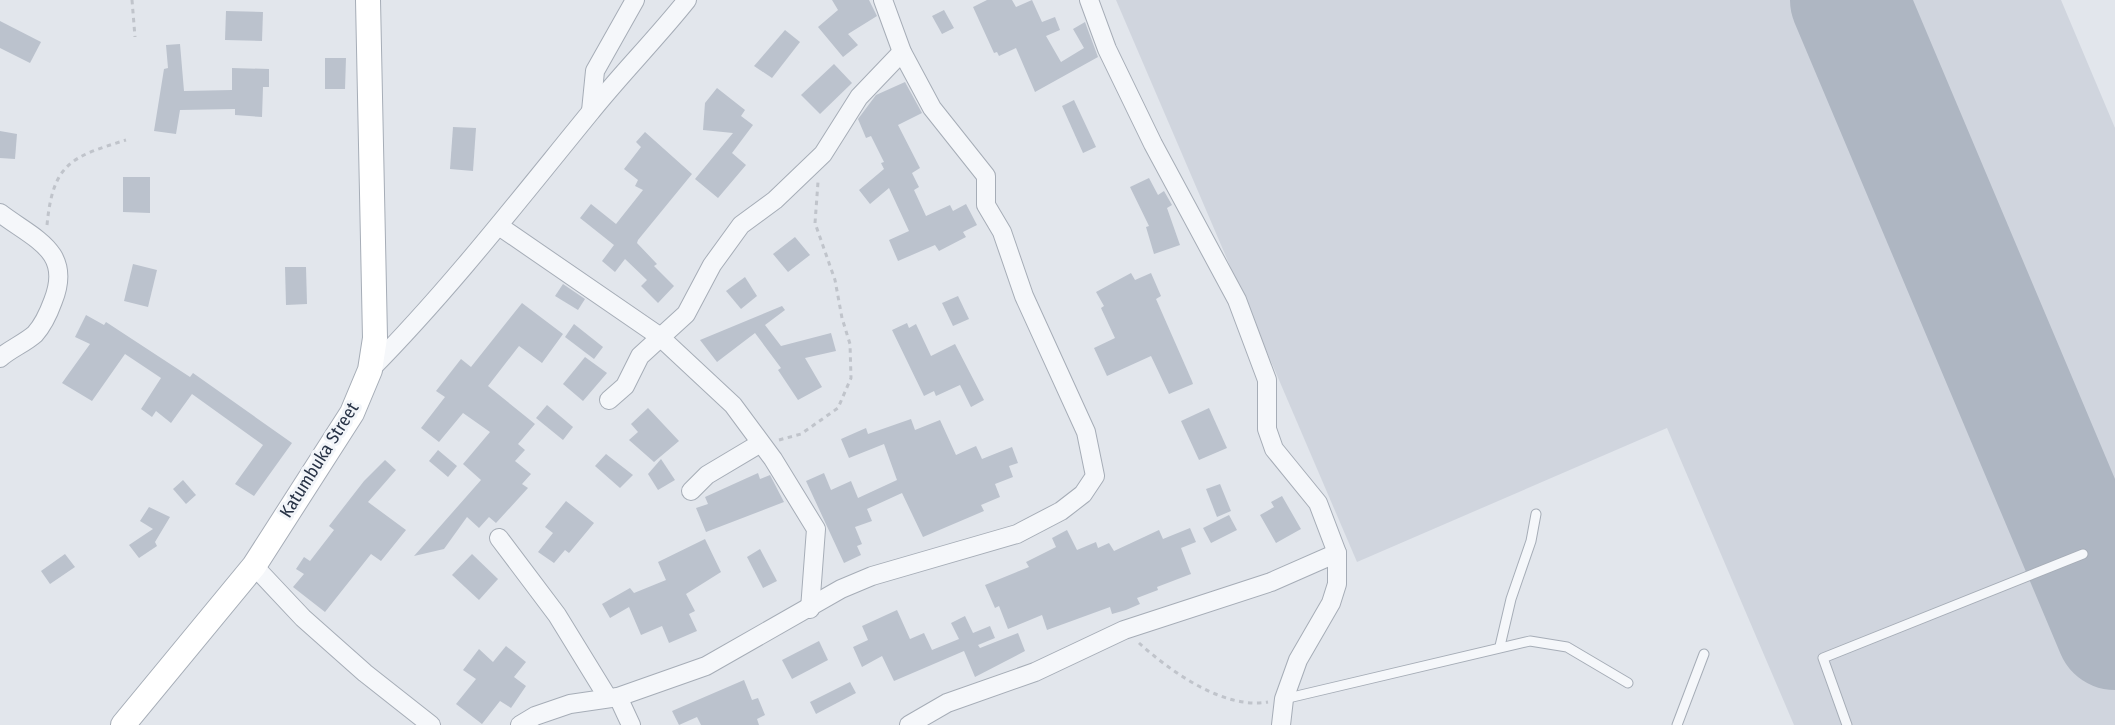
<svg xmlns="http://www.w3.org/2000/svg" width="2115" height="725" font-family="'Fira Sans Condensed',sans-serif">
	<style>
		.built { fill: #d0d5de }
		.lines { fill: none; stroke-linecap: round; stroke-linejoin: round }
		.runway { stroke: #aeb6c2; stroke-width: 118 }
		.building { fill: #bbc2cd }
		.lane-casing { stroke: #a6adb7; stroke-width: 11 }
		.street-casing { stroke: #a6adb7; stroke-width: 20 }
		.secondary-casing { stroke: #a6adb7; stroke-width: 26 }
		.path { stroke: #c0c4cb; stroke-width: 3; stroke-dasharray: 4.5 4.5; stroke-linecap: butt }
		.lane { stroke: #f5f7fa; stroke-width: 9 }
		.street { stroke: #f5f7fa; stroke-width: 18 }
		.secondary { stroke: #fff; stroke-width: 24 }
		.labels { text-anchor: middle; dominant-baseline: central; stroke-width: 6; stroke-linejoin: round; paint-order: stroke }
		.street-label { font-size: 18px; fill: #283346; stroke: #f2f5f9 }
	</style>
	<rect width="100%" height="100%" fill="#e2e6ec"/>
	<path class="built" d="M1116,0H2061L2115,128V725H1794L1667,428L1357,562Z"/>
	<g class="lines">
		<path class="runway" d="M1849,0L2115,631"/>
	</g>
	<g class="building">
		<path d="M832,0H869L877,16L848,34L858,45L843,57L818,27L838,10Z"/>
		<path d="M987,0H1012L1016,7L1032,0L1042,22L1055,17L1060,30L1046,36L1061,62L1084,48L1073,29L1085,22L1098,57L1035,92L1016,48L999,56L997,52L994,53L973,7Z"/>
		<path d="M944,10L954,28L942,34L932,16Z"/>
		<path d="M226,11L263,12L262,41L225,40Z"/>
		<path d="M0,21L41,42L30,63L0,48Z"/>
		<path d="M785,30L800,42L772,78L754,66Z"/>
		<path d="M180,44L184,91L232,90V68L269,69V87H263L262,117L235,115V109L180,110L176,134L154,131L164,69L168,68L166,45Z"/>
		<path d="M325,58H346L345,89H325Z"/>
		<path d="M834,64L852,83L820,114L801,95Z"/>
		<path d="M905,82L922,113L898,125L920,168L912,173L919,187L914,190L926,216L950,205L953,211L966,204L977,225L963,232L966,237L939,251L935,245L898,261L889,240L909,231L889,188L870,204L859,190L884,169L881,163L884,162L871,136L866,138L858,119L876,95Z"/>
		<path d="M717,88L745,110L741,116L753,125L732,153L746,165L718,198L695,179L733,133L703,130L705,103Z"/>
		<path d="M1074,100L1096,147L1083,153L1062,106Z"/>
		<path d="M453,127L476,128L473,171L450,169Z"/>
		<path d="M0,131L17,134L15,159L0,158Z"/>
		<path d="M645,132L692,174L638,240L637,243L657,264L654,266L674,286L658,303L641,286L647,280L625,259L615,272L602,261L614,245L580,218L591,204L616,224L643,190L635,186L638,180L624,169L641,147L636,142Z"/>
		<path d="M123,177H150V213L123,212Z"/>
		<path d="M1149,178L1158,195L1164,191L1172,205L1167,208L1180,245L1154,254L1146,227L1149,226L1130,187Z"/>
		<path d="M795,237L810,255L788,272L773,254Z"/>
		<path d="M133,264L157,270L148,307L124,301Z"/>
		<path d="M285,267H306L307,304L286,305Z"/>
		<path d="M1131,273L1135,280L1151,273L1161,296L1156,299L1192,381L1193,384L1169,394L1151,356L1107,376L1094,348L1115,338L1101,308L1104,306L1096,292Z"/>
		<path d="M745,277L757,296L741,309L726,291Z"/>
		<path d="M563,284L585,299L578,310L555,296Z"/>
		<path d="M958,296L969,319L953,326L942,303Z"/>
		<path d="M522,303L563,334L542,363L519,346L488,386L535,424L518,444L525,450L515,461L531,474L522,484L528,488L496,523L489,517L479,528L467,517L444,549L414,556L481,480L463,464L490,432L463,413L439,442L421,428L445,397L436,391L461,359L471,367Z"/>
		<path d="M782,306L785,310L765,325L781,346L831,333L836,351L805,358L822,387L798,400L778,370L781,368L755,333L717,362L700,340Z"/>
		<path d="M86,315L104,325L106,322L190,377L193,373L292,443L254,496L235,484L263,445L192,394L171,423L156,411L152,417L141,409L161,378L125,354L92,401L62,383L90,344L75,337Z"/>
		<path d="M907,323L909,328L916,324L931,356L955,344L984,400L971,407L960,385L936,396L934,391L924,396L892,330Z"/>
		<path d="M574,324L603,347L594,359L565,337Z"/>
		<path d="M585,357L607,373L583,401L563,384Z"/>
		<path d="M547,405L573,427L563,440L536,418Z"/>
		<path d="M648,408L679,441L654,462L629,440L638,432L631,424Z"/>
		<path d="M1209,408L1227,448L1199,460L1181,421Z"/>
		<path d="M911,419L915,430L940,420L956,455L976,446L982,459L1012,447L1018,463L1009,466L1013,477L995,484L1000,497L981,505L984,511L923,537L902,493L867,509L872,521L855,527L862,544L857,546L861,555L844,563L806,481L824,473L831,490L851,481L858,498L897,480L884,444L849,458L841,439L866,428L868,434Z"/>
		<path d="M438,450L457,466L448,477L429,461Z"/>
		<path d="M606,454L633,475L620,488L595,466Z"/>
		<path d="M661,459L675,480L658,490L648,474Z"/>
		<path d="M385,460L396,470L368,502L406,530L381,561L371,554L325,612L293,587L304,574L296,569L304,557L310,561L334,530L329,526L364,481Z"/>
		<path d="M758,473L760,479L770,475L784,502L706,532L696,508L708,504L705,497Z"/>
		<path d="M183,480L196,495L186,504L173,489Z"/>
		<path d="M1220,484L1231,511L1217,517L1206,489Z"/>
		<path d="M1282,496L1301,529L1276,543L1260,515L1274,507L1271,502Z"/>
		<path d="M566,501L594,523L569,553L565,550L554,563L538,552L553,533L545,527Z"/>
		<path d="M149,507L170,517L155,542L157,546L139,558L129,545L153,529L140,521Z"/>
		<path d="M1229,515L1237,530L1211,543L1203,528Z"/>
		<path d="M1190,528L1196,542L1181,548L1191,574L1157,587L1158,590L1137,598L1140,604L1126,610L1112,614L1110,607L1047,630L1042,615L1008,629L999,606L995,608L985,585L1029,567L1026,562L1056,547L1052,538L1067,530L1077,550L1096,542L1098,548L1109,543L1114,551L1159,530L1163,539Z"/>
		<path d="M705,539L721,572L686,594L695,611L689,614L697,631L669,643L662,626L641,635L629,607L610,618L602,604L630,588L634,593L666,580L658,562Z"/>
		<path d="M760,549L777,581L763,588L747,557Z"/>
		<path d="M65,554L75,567L50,584L41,571Z"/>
		<path d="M472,554L498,579L479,600L452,575Z"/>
		<path d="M897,610L910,639L924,633L932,650L959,639L951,623L965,616L973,633L990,626L995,638L978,645L980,648L1018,633L1025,651L975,677L964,651L894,681L882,656L862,667L853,647L868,640L862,626Z"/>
		<path d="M819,641L828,660L792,679L782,660Z"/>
		<path d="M506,646L526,662L514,677L526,686L511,708L500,701L482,724L456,704L476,679L463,670L479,649L493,662Z"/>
		<path d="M744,680L752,700L758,698L765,715L757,719L759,725H701L697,717L679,725L672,711Z"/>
		<path d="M850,682L856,693L816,714L810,702Z"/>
	</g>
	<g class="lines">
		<g class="lane-casing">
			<g id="lane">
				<path d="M1500,646L1511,599L1531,541L1536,514"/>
				<path d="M1284,699L1530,641L1567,647L1628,683"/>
				<path d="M1677,725L1704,654"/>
				<path d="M1847,725L1823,658L2083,554"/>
			</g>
		</g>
		<g class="street-casing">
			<g id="street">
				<path d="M1089,0L1107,49L1153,144L1237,300L1267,380V429L1274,449L1318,503L1337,553V584L1331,603L1298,660L1284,699L1281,725"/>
				<path d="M591,111L595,71L635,0"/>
				<path d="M0,213C34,239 73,251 53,301C49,312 43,325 35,334C25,343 10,349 0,358"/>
				<path d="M499,226L659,336L733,405L773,459L816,529L810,609"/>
				<path d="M370,370C449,290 518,201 589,114C620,75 656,39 687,0"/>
				<path d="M609,400L625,386L640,356L686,314L712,265L741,225L775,200L823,154L859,97L902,52"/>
				<path d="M691,491L707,475L759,444"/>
				<path d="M499,538L557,615L608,698"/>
				<path d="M254,566L303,618L365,673L431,725"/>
				<path d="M618,697L631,725"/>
				<path d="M520,725L535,716L570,704L618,697L706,666L841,589L872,576L1017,534L1061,511L1083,494L1095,476L1086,432L1024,296L1002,232L986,205V176L932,108L902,52L883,0"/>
				<path d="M909,725L947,703L1035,672L1124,630L1271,582L1337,553"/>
			</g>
		</g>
		<g class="secondary-casing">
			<path id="secondary" d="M123,725L254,566L352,413L370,370L375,338L368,0"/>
		</g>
		<g class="path">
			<path d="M132,0L135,37"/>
			<path d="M47,225C53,163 71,157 126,140"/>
			<path d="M779,440L801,434L838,408L851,378L850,344L842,318L835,280L815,223L818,182"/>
			<path d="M1139,643C1170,671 1224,710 1268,702"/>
		</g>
		<use href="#lane" class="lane"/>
		<use href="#street" class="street"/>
		<use href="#secondary" class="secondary"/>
	</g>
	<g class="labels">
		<g class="street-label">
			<text transform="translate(319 460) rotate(-58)">Katumbuka Street</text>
		</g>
	</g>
</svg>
